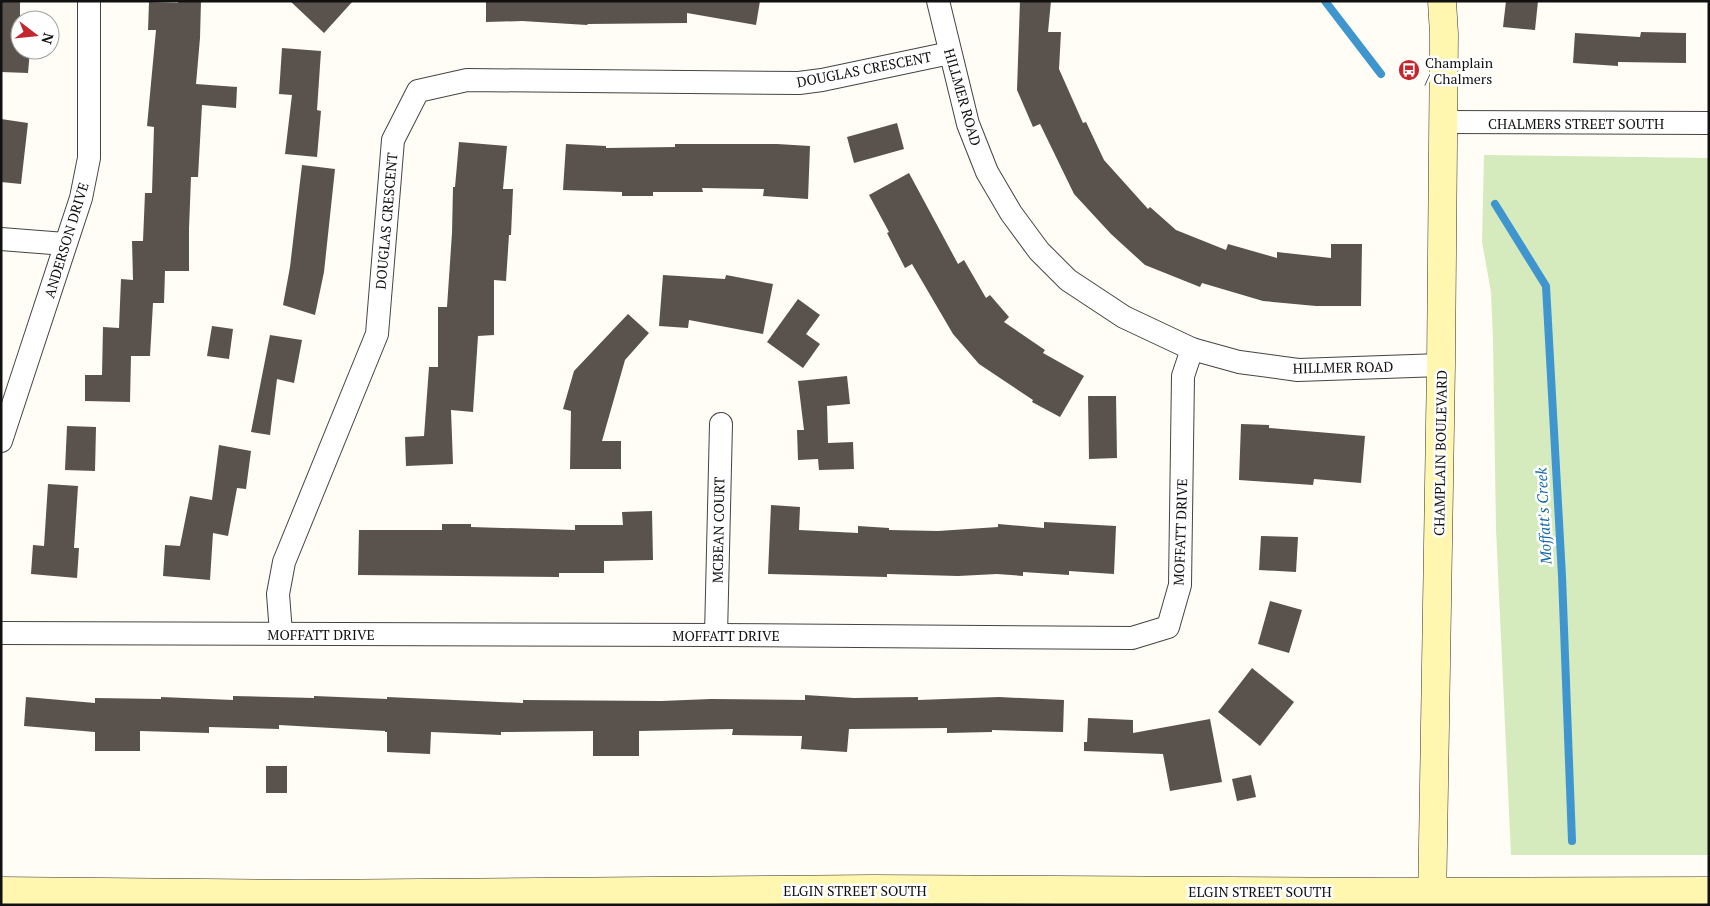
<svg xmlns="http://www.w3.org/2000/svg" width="1710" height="906" font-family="'PT Serif',serif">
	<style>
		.green { fill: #d5ebbd }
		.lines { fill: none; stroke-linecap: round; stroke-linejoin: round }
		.stream { stroke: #3f96cf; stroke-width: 8 }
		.building { fill: #5a524d }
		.street-casing { stroke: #444; stroke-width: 24 }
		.secondary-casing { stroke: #333; stroke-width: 29 }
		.street { stroke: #fff; stroke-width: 22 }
		.secondary { stroke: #fff6b0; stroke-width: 28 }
		.labels { text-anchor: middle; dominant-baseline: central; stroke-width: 5; stroke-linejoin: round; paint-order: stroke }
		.poi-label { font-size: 14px; fill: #111; stroke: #fff; text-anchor: start }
		.street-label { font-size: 14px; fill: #111; stroke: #fff }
		.water-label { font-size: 15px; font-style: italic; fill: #1768a6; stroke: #fff }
	</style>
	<rect width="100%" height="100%" fill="#fffdf5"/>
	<path class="green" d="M1484,155L1709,158V855H1511L1496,529L1493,340L1491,292L1482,242Z"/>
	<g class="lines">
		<g class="stream">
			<path d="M1325,1L1381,74"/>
			<path d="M1495,204L1546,286L1562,576L1572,841"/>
		</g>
	</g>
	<g class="building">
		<path d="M1,1H20V50H30L28,73L1,72Z"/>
		<path d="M178,1H201L200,38L196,84L237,87L236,108L202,105L198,177H191L189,229V271H165L164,303H153L150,356H131L130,402L85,401V375H102L103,327L119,328L121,279L133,280L132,241H143L145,193H152L154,127L147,126L156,30H148L149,2L178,3Z"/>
		<path d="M290,1H353L324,33Z"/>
		<path d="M486,1H760L756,25L687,13V23L588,24L587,25L522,21L486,22Z"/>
		<path d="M1020,1H1051L1048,32H1061L1059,69L1083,123L1086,122L1104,160L1148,209L1150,207L1176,230L1226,250L1228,244L1277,258V252L1331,258V244H1362L1361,306H1316L1263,301L1202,283L1200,287L1145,265L1111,234L1074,194L1040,124L1033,127L1017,90Z"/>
		<path d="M1506,1H1538L1535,30L1503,27Z"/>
		<path d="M1641,32L1686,33V63L1618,62V66L1573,63L1575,33L1640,37Z"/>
		<path d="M282,48L321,51L317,110L321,111L317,157L285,154L292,95L279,94Z"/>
		<path d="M1,119L28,123L21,184L1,182Z"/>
		<path d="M897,123L904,149L854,163L847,137Z"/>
		<path d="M459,142L507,146L503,189H513L511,235H509L506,281L494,280V335L478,336L473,412L451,410L453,464L406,466L405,437L424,436L429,367H438V307H447L452,233L453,187H455Z"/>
		<path d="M566,144L606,146V148L675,147V144H777L810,146L808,199L763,196L764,189L702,188L703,192H653V196H622V192L563,190Z"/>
		<path d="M302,165L335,169L324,272L315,315L283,305L290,267Z"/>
		<path d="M909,173L958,264L964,260L986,298L990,295L1009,317L1004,322L1045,350L1043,353L1084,376L1060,417L1032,402L1033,400L979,364L953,334L912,264L905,268L887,233L889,232L869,195Z"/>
		<path d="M663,275L725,279L726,275L773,284L763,334L689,320L688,328L659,326Z"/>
		<path d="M798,299L820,315L806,334L820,344L803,368L767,342Z"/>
		<path d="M628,314L649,333L625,360L602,441H621V469H570L571,411L563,409L574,371Z"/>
		<path d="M212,326L233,329L229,359L207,356Z"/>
		<path d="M270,335L302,340L294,383L277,379L270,435L251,432Z"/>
		<path d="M847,376L850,404L827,406L828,443L853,442L854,469L819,470L818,459L798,460L797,430H804L798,381Z"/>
		<path d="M1088,396H1116L1117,458L1089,459Z"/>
		<path d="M1241,424L1269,425V428L1365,436L1361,483L1314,479L1313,485L1239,480Z"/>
		<path d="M67,426L96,427L95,471L65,470Z"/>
		<path d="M219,445L251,451L246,489L237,488L228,536L213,533L210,580L163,576L165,545L180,546L190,496L212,500Z"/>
		<path d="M48,484L78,486L74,548H79L77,578L31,574L33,545L44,546Z"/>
		<path d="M771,505L800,507L799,530L858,533V526L889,528V530L938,531L998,527V524L1044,528V522L1116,526L1114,574L1069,571V575L1023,572V576L997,574L958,576L887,574V577L768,574Z"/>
		<path d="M652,511L653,560L604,561V573H559V577L358,575L359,530H442V524H471V527L575,530V525H623L622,512Z"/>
		<path d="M1261,536L1298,537L1296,572L1259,570Z"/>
		<path d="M1270,601L1302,610L1289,653L1258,644Z"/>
		<path d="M1252,668L1294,702L1260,746L1218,712Z"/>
		<path d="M805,695L854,698L918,697V700L999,697L1064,700L1063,732L992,730V732L947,733V728L849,729L847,752L801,749L802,736L732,735L733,729L639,731V756H593V731L501,732V735L431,732L430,754L387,752V732H385V731L279,725V729L209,727V733L140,731V751H95V732L24,726L26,697L95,703V698L161,699V697L233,700V696L314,698V696L387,699V697L523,703V700L661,701L711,699L805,700Z"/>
		<path d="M1088,718L1133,720V733L1210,719L1222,782L1170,791L1163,754L1084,751V742H1087Z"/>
		<rect x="266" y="766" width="21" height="27"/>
		<path d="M1251,775L1256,797L1237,801L1232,779Z"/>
	</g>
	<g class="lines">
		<g class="street-casing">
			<g id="street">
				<path d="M938,1L968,124L987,172L1011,213L1039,251L1068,280L1124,317L1192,349L1239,362L1298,370L1441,365"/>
				<path d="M1444,122L1709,123"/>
				<path d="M1,239L65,244"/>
				<path d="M1,441L81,198L89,158V1"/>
				<path d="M1,633L716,635L1132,638L1168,627L1180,585L1183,376L1192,349"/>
				<path d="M281,633L278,594L284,562L377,334L393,140L418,91L467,80L799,83L822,80L950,53"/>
				<path d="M716,635L721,424"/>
			</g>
		</g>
		<g class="secondary-casing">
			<g id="secondary">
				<path d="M1,891L299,894L872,889L1391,892L1709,891"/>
				<path d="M1432,905L1441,365L1444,34L1442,1"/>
			</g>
		</g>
		<use href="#street" class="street"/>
		<use href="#secondary" class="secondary"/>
	</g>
	<defs>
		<g id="bus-disc" transform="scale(1.125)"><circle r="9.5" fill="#c4262e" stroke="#fff"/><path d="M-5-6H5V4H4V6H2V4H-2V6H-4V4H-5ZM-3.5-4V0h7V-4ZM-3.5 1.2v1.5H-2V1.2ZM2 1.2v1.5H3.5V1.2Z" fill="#fff"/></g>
	</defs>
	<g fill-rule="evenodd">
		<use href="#bus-disc" x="1409" y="70"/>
	</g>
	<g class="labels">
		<g class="poi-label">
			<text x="1425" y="62">Champlain<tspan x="1425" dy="16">/ Chalmers</tspan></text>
		</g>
		<g class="street-label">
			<text transform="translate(864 69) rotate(-11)">DOUGLAS CRESCENT</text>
			<text transform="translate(963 97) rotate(74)">HILLMER ROAD</text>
			<text x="1576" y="123">CHALMERS STREET SOUTH</text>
			<text transform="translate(386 221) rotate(-85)">DOUGLAS CRESCENT</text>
			<text transform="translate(66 240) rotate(-73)">ANDERSON DRIVE</text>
			<text transform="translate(1343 367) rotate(-1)">HILLMER ROAD</text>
			<text transform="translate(1440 453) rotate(-89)">CHAMPLAIN BOULEVARD</text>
			<text transform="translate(718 530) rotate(-89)">MCBEAN COURT</text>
			<text transform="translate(1180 532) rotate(-88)">MOFFATT DRIVE</text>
			<text x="321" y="634">MOFFATT DRIVE</text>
			<text x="726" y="635">MOFFATT DRIVE</text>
			<text x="855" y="890">ELGIN STREET SOUTH</text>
			<text x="1260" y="891">ELGIN STREET SOUTH</text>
		</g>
		<g class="water-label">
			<text transform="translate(1543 516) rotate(-93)">Moffatt's Creek</text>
		</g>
	</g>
	<rect width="1710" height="906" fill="none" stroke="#111111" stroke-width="5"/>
	<g transform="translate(35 35) rotate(106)"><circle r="24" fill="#ffffff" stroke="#a0a0a0"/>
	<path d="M0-4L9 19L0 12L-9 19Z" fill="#c4262e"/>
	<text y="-8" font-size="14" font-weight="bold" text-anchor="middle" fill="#111111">N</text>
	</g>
</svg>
